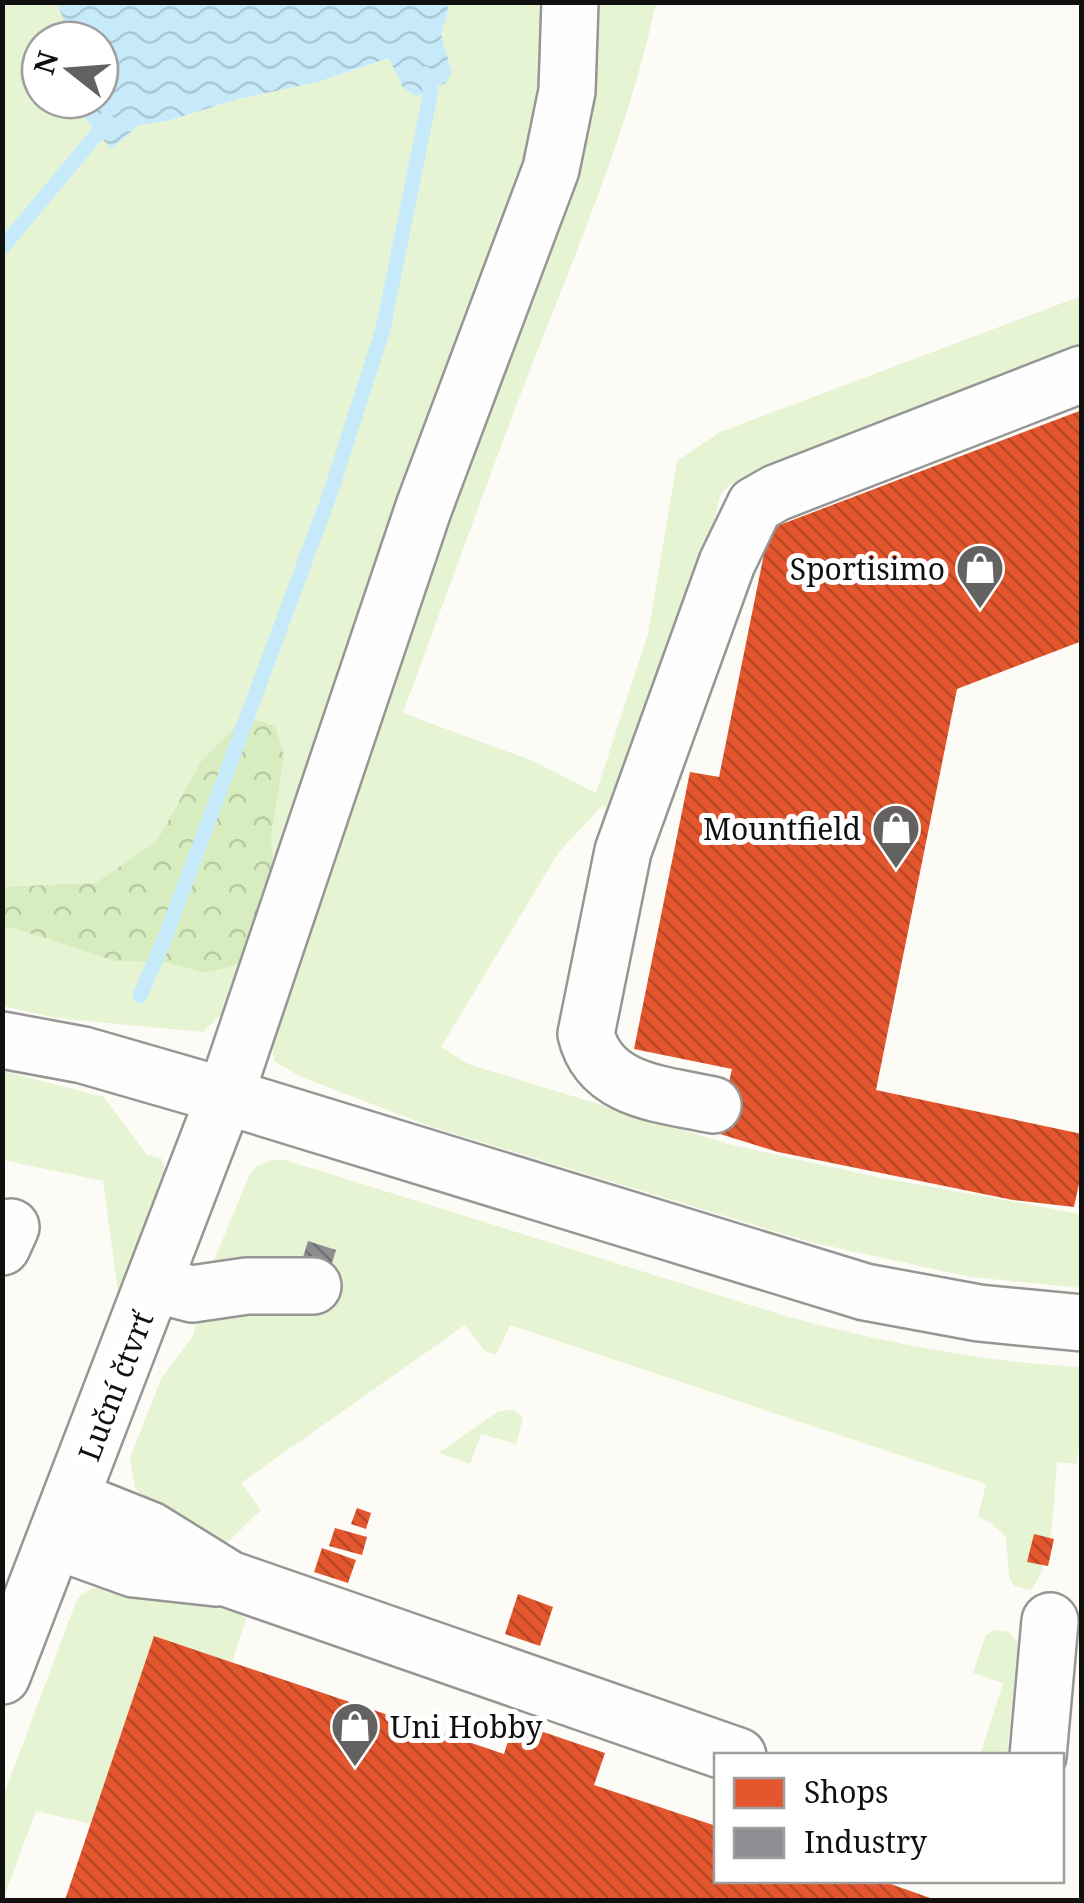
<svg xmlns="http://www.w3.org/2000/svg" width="1084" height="1903" font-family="'Noto Serif',serif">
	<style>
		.green { fill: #e7f4d3 }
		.forest { fill: url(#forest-crowns) }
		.water { fill: url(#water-waves) }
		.shops { fill: url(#shops-back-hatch) }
		.industry { fill: url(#industry-back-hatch) }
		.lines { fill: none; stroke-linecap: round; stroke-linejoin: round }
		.stream { stroke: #c7eafb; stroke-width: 15 }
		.minor-casing { stroke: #969694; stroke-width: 60 }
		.minor { stroke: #fffefe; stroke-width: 55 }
		.labels { text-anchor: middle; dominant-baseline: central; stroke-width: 10; stroke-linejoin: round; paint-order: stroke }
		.poi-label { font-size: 30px; fill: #101010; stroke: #fff; text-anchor: end }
		.street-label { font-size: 30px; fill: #101010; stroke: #fff }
	</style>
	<defs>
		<pattern id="forest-crowns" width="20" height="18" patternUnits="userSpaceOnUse" patternTransform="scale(2.5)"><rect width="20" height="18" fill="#d7edc0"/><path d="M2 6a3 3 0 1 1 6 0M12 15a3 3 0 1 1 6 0" fill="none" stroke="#b8caa4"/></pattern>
		<pattern id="water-waves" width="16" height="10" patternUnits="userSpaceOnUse" patternTransform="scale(2.5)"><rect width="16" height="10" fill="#c7eafb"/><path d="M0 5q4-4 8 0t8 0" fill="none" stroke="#aac8d6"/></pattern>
		<pattern id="shops-back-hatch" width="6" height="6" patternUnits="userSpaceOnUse" patternTransform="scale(2.5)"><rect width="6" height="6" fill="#e4572e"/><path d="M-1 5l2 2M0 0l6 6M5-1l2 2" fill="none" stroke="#b74726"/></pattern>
		<pattern id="industry-back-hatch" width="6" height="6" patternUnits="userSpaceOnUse" patternTransform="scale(2.5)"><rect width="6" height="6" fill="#8d8d92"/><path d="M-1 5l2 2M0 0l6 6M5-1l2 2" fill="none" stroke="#727276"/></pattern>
	</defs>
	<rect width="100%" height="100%" fill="#fcfbf6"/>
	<g class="green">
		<path d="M2,3H57L71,40H40V100H87L81,113L111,149L139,125L167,121L238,99L318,82L390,58L451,68L441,35L448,11L447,3H656C629,130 577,249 530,370C486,484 445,599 403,713L533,761L596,793L648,634L677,461L720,432L1081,296V351L796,457L729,485L720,496L694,611L619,809L602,806L559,852L441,1047L468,1064L728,1144L882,1178L1081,1214V1288L970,1277L810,1242L429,1126L299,1076L274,1061L269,1009L240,996L203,1032L55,1018L3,1006Z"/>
		<path d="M2,1071L104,1097L147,1155L161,1158L166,1172L119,1299L103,1181L3,1160Z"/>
		<path d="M272,1160H285L789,1317C886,1343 982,1362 1081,1367V1446H1079L1077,1464L1057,1462C1054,1495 1054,1567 1030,1590L1014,1586L1009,1576L1006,1537L990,1522L978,1517L986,1484L510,1325L496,1355L485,1351L465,1325L241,1483L261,1510L226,1544L217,1545L150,1503L135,1488L130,1458L162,1377L193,1336L207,1277L250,1174L257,1166Z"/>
		<path d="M514,1409L523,1418L516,1444L481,1434L470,1464L439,1453L497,1412Z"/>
		<path d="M131,1579L237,1609L246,1619L232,1662L154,1637L91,1824L36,1811L3,1900V1797L77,1599C88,1588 98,1586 113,1589Z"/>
		<path d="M994,1630L1009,1632L1018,1643L1007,1755H980L1003,1683L973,1673L986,1635Z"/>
	</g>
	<path class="forest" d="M246,717L275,726L284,756L271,837L275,894L252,961L205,973L166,962L115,961L11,927L3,929L2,887L96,883L157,841L202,760Z"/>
	<path class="water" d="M57,3H447L448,11L441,35L452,72L446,83L417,96L403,88L389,58L318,82L238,99L167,121L139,125L111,149L81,113L87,100H100V40H71Z"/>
	<g class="shops">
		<path d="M1082,410V641L957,689L876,1090L1082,1134V1170L1074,1207L1013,1200L778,1152L717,1133L732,1069L634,1049L690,772L719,777L769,529Z"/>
		<path d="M357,1508L371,1513L366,1529L351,1524Z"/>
		<path d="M335,1528L367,1537L362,1555L329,1546Z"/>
		<path d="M1034,1534L1054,1539L1048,1566L1027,1562Z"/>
		<path d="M322,1548L356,1560L348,1583L314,1572Z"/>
		<path d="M518,1594L553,1607L540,1646L505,1634Z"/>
		<path d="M154,1636L504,1754L514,1722L605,1753L594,1785L716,1826V1880H879L936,1900H65Z"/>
	</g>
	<path class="industry" d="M308,1241L336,1250L328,1276L300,1267Z"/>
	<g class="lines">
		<g class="stream">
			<path d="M2,248L97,134L106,119"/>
			<path d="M140,996L165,938L330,494L383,329L431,91L425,74"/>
		</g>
		<g class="minor-casing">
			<g id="minor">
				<path d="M2,1040L83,1055L225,1096L865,1292L979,1313L1082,1323"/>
				<path d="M713,1105C663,1094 600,1092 586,1034L623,851L727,563L755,505L776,493L1082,374"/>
				<path d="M2,1247L11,1227"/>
				<path d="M154,1284L192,1294L247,1286H313"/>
				<path d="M72,1499L150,1530L229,1579L738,1756"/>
				<path d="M56,1541L134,1569L216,1578"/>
				<path d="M2,1676L225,1096L424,507L551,169L567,91L570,2"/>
				<path d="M1038,1756L1050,1621"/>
			</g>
		</g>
		<use href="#minor" class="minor"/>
	</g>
	<defs>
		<g id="shop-pin" transform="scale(2.5)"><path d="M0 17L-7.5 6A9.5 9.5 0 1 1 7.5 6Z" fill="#636260" stroke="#fff"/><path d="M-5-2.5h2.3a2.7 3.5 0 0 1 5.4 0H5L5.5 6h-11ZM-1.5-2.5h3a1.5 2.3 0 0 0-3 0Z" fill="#fff"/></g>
	</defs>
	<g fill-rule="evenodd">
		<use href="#shop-pin" x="980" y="568"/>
		<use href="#shop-pin" x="896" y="828"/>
		<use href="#shop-pin" x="355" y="1726"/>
	</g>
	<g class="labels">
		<g class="poi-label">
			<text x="945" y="568">Sportisimo</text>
			<text x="861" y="828">Mountfield</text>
			<text x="390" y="1726" text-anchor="start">Uni Hobby</text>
		</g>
		<g class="street-label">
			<text transform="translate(115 1386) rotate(-69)">Luční čtvrť</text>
		</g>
	</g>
	<rect width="1084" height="1903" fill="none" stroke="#101010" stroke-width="10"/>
	<rect x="714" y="1753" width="350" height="130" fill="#ffffff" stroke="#9f9f9f" stroke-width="2.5"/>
	<rect x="734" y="1778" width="50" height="30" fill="#e4572e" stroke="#9f9f9f" stroke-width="2.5"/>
	<text x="804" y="1803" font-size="30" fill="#101010">Shops</text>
	<rect x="734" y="1828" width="50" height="30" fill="#8d8d92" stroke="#9f9f9f" stroke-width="2.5"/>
	<text x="804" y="1853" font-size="30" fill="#101010">Industry</text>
	<g transform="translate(70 70) rotate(287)"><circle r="48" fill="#ffffff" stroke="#9f9f9f" stroke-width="2.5"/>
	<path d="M0-8L18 38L0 25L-18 38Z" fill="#636260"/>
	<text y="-15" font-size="28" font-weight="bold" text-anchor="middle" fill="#101010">N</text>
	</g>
</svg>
